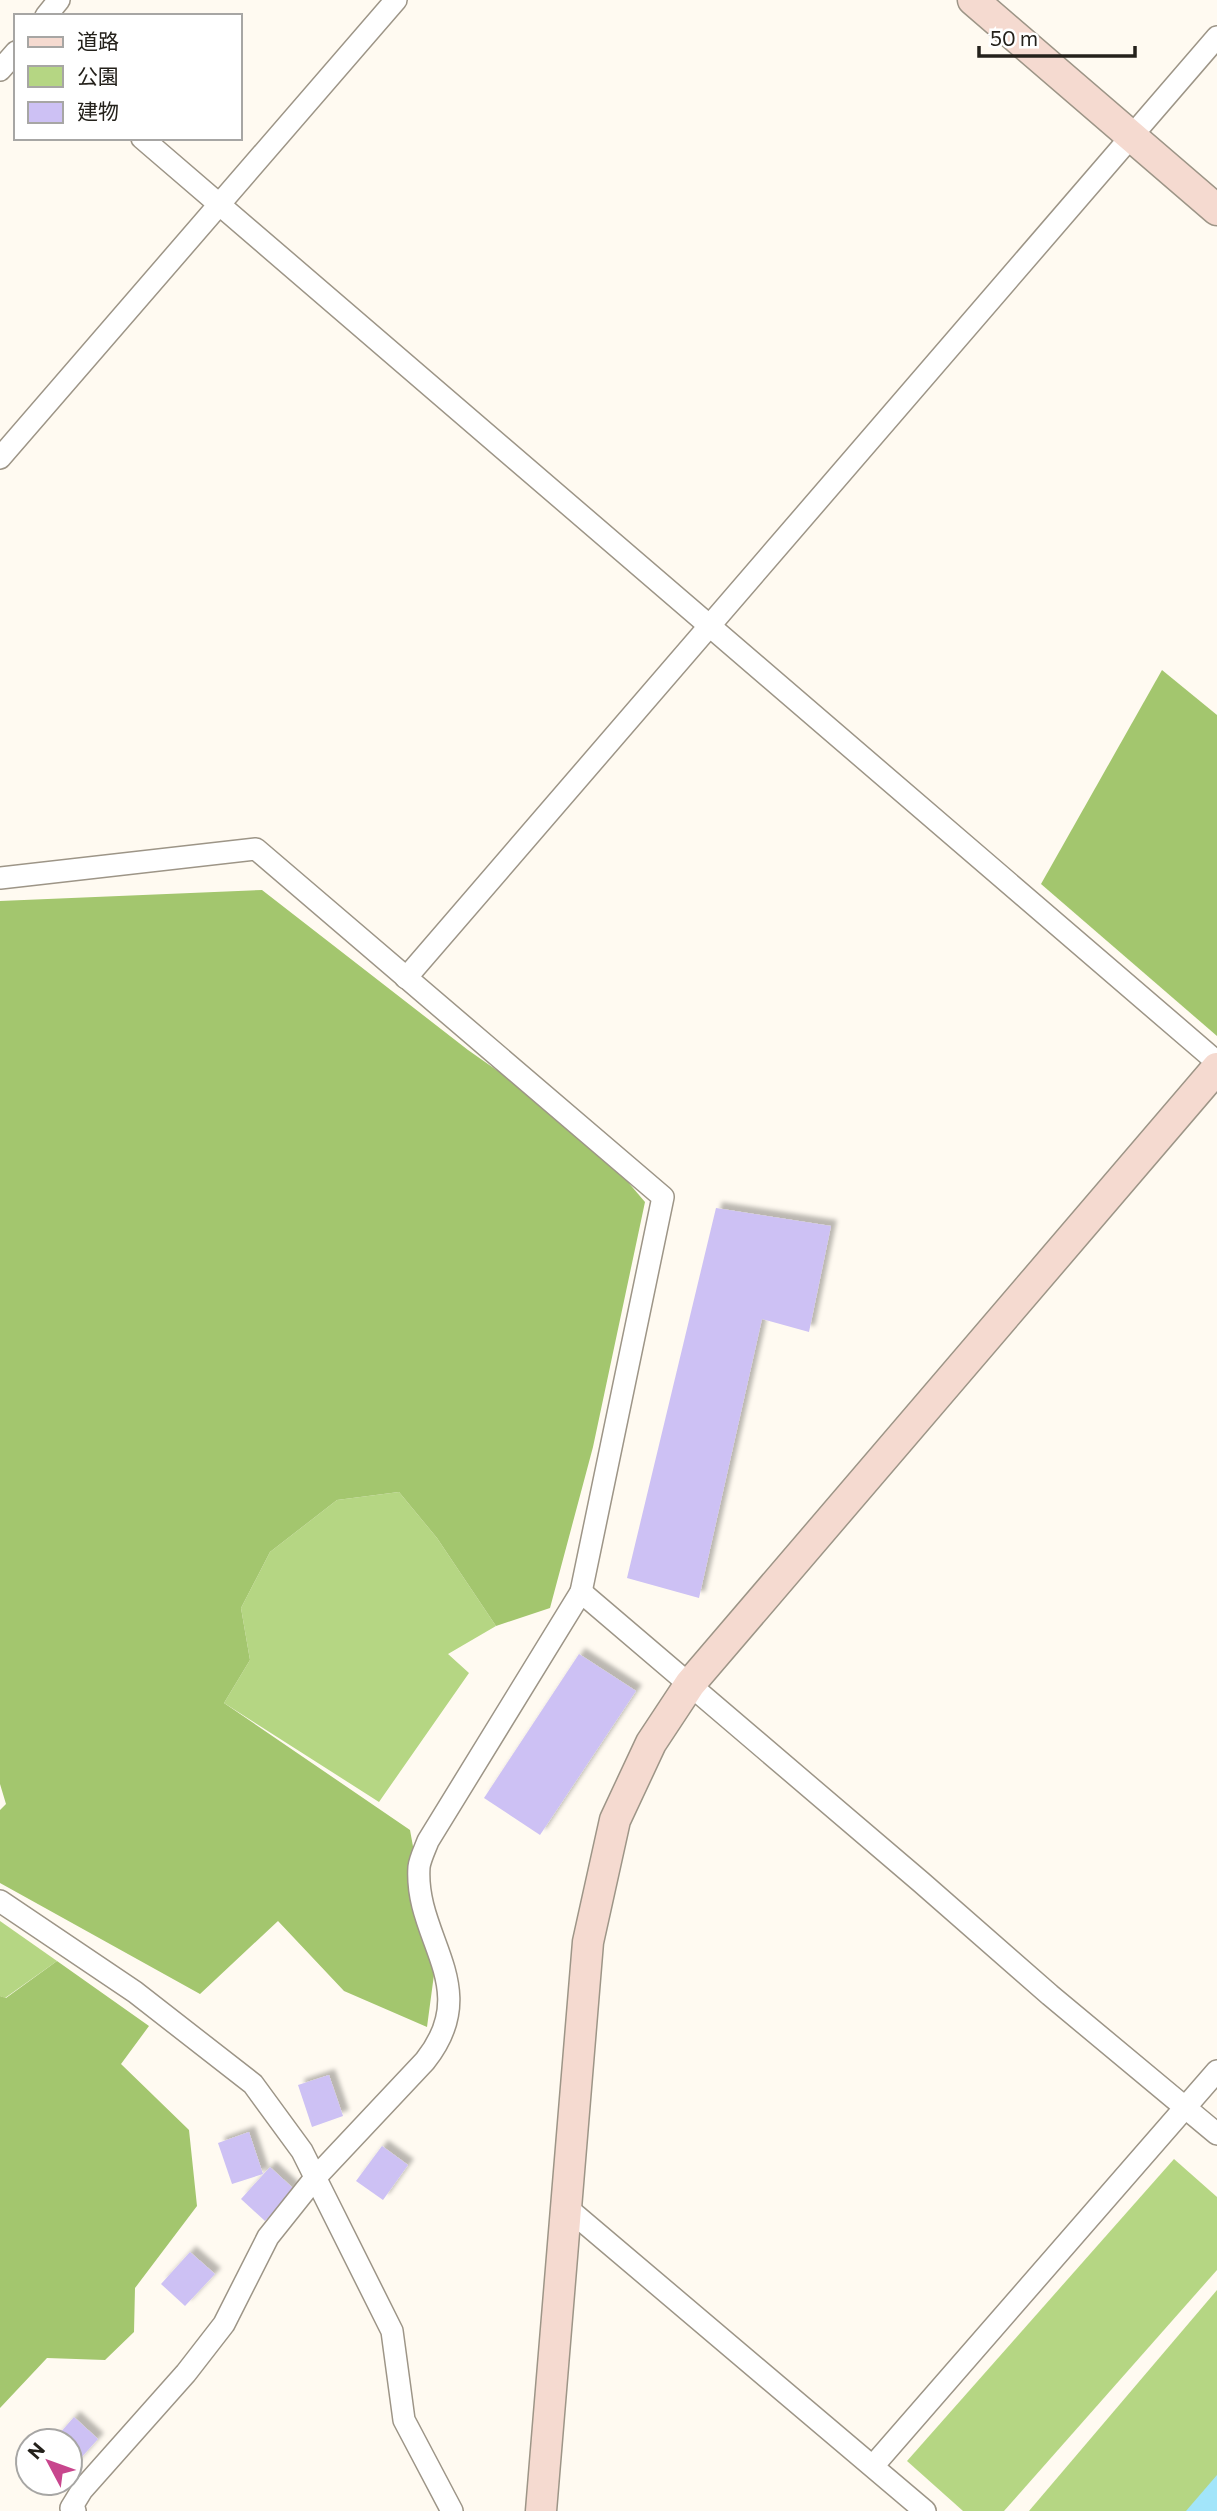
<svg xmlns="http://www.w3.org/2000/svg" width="1217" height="2511" font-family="Commissioner,'Noto Sans JP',sans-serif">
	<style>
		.green { fill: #b5d683 }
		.forest { fill: #a3c66e }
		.water { fill: #a2e5fa }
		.building { fill: #cdc1f4; filter: url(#shadow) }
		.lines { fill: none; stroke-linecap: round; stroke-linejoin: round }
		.street-casing { stroke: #9d9587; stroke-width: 24 }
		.secondary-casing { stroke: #9d9587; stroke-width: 33 }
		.street { stroke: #fff; stroke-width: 21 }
		.secondary { stroke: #f5dad0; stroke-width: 30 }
	</style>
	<defs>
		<filter id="shadow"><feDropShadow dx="6" dy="-6" stdDeviation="2" flood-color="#0004"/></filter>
	</defs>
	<rect width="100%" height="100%" fill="#fffaf1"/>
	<g class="green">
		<path d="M399,1492L437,1538L496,1626L448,1654L469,1673L379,1802L224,1703L250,1660L241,1608L270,1552L337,1500Z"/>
		<path d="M0,1921L57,1961L5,1998L0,1996Z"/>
		<path d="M1174,2159L1217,2197V2270L1004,2511H963L907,2461Z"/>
		<path d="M1217,2290V2511H1029Z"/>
	</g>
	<g class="forest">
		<path d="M1162,670L1217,715V1036L1041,884Z"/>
		<path d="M262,890L468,1050L586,1133L645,1202L593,1447L550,1608L496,1626L437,1538L399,1492L337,1500L270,1552L241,1608L250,1660L224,1703L410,1830L435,1967L427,2027L344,1991L278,1921L200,1994L0,1883V1810L6,1804L0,1784V901Z"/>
		<path d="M57,1961L149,2026L121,2064L189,2130L197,2206L135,2288L134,2332L105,2360L47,2358L0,2408V1996L6,1998Z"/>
	</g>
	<path class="water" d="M1217,2475V2511H1186Z"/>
	<g class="building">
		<path d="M716,1208L831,1226L809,1332L762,1319L699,1598L627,1578Z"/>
		<path d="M579,1654L636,1691L540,1835L484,1798Z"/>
		<path d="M329,2075L343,2116L312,2127L298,2085Z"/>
		<path d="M249,2132L263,2174L232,2184L218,2143Z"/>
		<path d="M382,2146L408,2165L383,2200L356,2181Z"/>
		<path d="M270,2167L294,2189L265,2221L241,2199Z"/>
		<path d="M190,2252L215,2274L185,2306L161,2284Z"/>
		<path d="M74,2417L98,2439L70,2470V2441H53Z"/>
	</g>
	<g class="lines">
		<g class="street-casing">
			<g id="street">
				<path d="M46,16L59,0"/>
				<path d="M0,70L16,52"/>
				<path d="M142,138L1217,1062"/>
				<path d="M0,458L396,0"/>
				<path d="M0,878L256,849L663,1197L581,1592"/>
				<path d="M406,978L1217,37"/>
				<path d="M0,1901L135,1992L253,2084L302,2151L392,2331L404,2420L452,2511"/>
				<path d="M566,2207L925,2511"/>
				<path d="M873,2466L1217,2071"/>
				<path d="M75,2511L71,2508L82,2490L186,2373L224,2324L268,2237L315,2178L425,2061C484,1987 414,1939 419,1867C420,1859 425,1849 428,1841L581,1592L921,1882L1050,1995L1217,2134"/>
			</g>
		</g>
		<g class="secondary-casing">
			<g id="secondary">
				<path d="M973,0L1217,210"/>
				<path d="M541,2511L588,1942L615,1820L651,1743L690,1684L1217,1068"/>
			</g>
		</g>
		<use href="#street" class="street"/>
		<use href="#secondary" class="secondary"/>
	</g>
	<rect x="14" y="14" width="228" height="126" fill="#ffffff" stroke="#a7a6a4" stroke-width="2"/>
	<rect x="28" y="37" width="35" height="10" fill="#f5dad0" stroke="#a7a6a4" stroke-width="2"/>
	<text x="77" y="49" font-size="21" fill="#24211b">道路</text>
	<rect x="28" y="66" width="35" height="21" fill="#b5d683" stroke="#a7a6a4" stroke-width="2"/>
	<text x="77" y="84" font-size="21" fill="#24211b">公園</text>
	<rect x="28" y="102" width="35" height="21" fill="#cdc1f4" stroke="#a7a6a4" stroke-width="2"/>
	<text x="77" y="119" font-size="21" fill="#24211b">建物</text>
	<g transform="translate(49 2462) rotate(311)"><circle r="33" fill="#ffffff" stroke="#a7a6a4" stroke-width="2"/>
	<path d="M0-5L12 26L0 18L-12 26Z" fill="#c8468d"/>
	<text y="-10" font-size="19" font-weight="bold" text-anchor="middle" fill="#24211b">N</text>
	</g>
	<path d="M979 46v10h156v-10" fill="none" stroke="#24211b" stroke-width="3.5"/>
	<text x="990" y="46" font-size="21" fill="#24211b" stroke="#ffffff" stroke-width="5" paint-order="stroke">50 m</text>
</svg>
